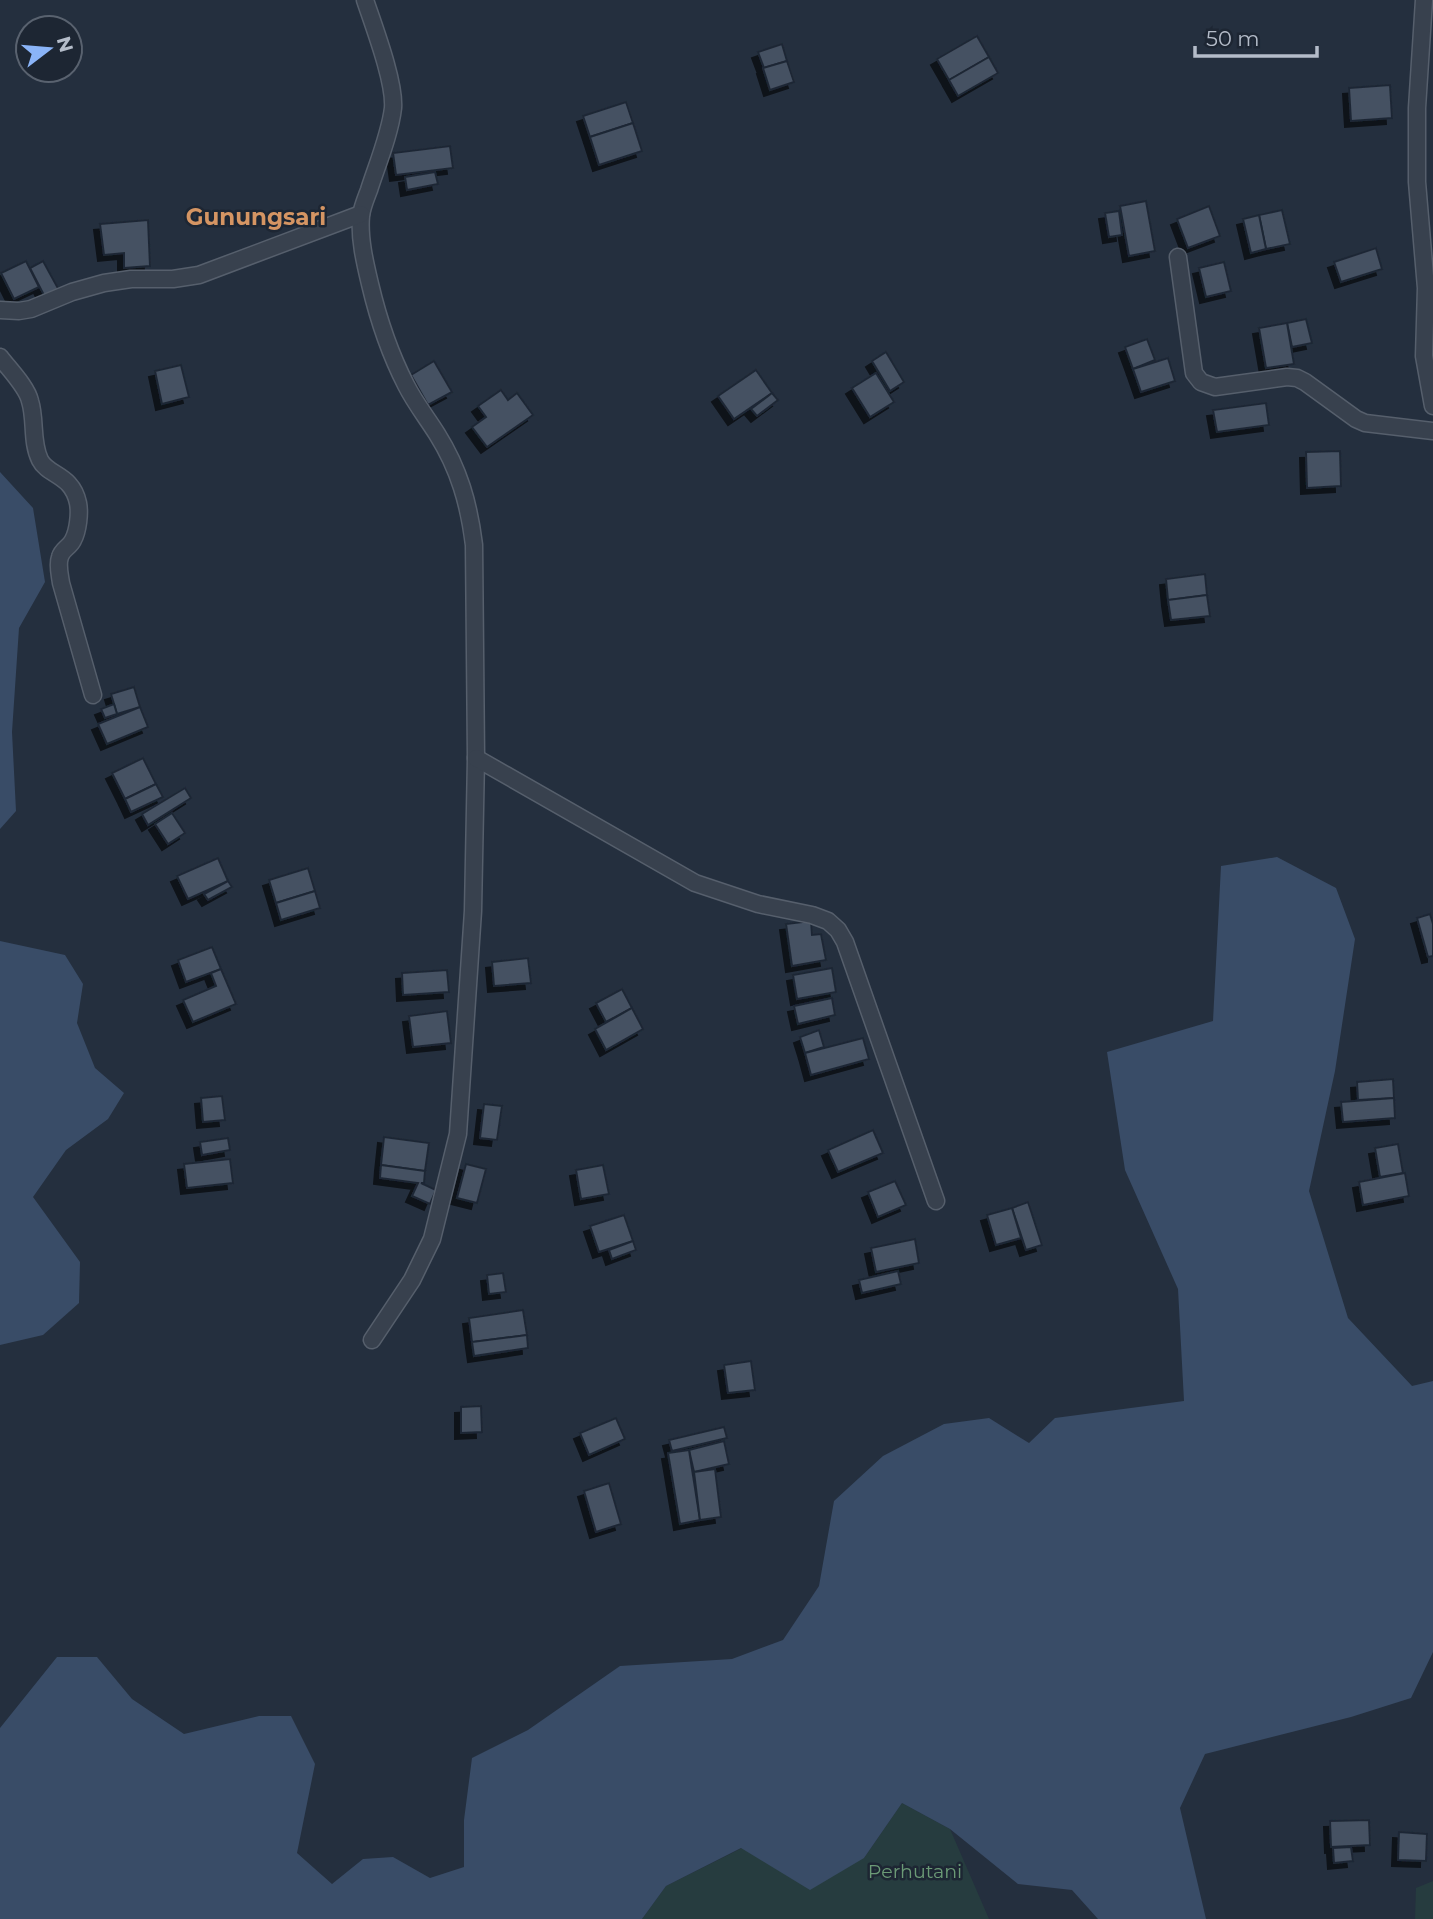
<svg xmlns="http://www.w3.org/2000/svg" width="1433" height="1919" font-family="Montserrat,sans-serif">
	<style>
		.green { fill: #263c3f }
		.water { fill: #394c67 }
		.building { fill: #455162; stroke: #1f2835; stroke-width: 2; filter: url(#shadow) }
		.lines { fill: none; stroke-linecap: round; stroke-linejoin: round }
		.street-casing { stroke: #565f6c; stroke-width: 19 }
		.street { stroke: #38414e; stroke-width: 16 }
		.labels { text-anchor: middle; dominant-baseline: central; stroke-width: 5; stroke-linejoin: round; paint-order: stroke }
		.park-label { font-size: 19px; fill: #6b9a76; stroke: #1d2633 }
		.quarter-label { font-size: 23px; font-weight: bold; fill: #d59563; stroke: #1d2633 }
	</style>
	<defs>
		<filter id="shadow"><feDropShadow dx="-6" dy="6" stdDeviation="0" flood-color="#0009"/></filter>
	</defs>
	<rect width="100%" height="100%" fill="#242f3e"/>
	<g class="green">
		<path d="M902,1803L950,1829L989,1919H642L666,1886L742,1848L864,1858Z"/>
		<path d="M1433,1881V1919H1415L1416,1888Z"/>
	</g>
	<g class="water">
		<path d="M0,472L33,508L45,582L19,628L12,732L16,811L0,829Z"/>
		<path d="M1277,857L1336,888L1355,939L1335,1071L1309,1191L1348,1318L1412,1386L1433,1381V1652L1411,1698L1351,1717L1205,1754L1180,1808L1206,1919H1098L1072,1890L1018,1884L950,1829L902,1803L864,1858L810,1890L741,1848L666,1886L642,1919H0V1728L57,1657H97L132,1699L184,1734L259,1716H291L315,1764L297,1853L332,1884L363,1859L393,1857L430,1878L464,1867V1820L472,1758L528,1730L620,1666L732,1659L783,1640L819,1586L834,1501L883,1456L944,1424L989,1418L1029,1443L1055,1418L1184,1401L1178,1289L1125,1170L1107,1052L1213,1021L1221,866Z"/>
		<path d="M0,941L65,955L83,984L77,1023L95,1068L124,1093L108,1119L66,1150L33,1197L80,1262L79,1303L43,1335L0,1345Z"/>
	</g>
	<g class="building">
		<path d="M977,36L989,57L949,80L937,59Z"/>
		<path d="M782,44L787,61L764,68L758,52Z"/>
		<path d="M989,57L998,73L958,96L949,80Z"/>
		<path d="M787,61L794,82L770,90L763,68Z"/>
		<path d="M1390,85L1392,118L1351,121L1349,88Z"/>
		<path d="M626,102L633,123L590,137L583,116Z"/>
		<path d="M633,123L642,151L599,165L590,137Z"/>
		<path d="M450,146L453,168L396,175L393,153Z"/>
		<path d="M435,172L438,184L407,190L405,177Z"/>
		<path d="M1146,201L1155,251L1129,256L1120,206Z"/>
		<path d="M1209,206L1220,236L1188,248L1177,219Z"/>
		<path d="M1282,210L1290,244L1266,249L1259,215Z"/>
		<path d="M1119,211L1122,235L1109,237L1105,213Z"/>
		<path d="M1259,215L1266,249L1251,253L1243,219Z"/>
		<path d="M148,220L150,266L124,268V253L104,255L100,224Z"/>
		<path d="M1376,248L1382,269L1341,282L1334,262Z"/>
		<path d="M26,261L39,287L14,299L1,273Z"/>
		<path d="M43,261L60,292L46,299L30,268Z"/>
		<path d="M1224,262L1231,291L1206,297L1199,268Z"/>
		<path d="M1306,319L1312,343L1292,347L1287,323Z"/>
		<path d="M1287,323L1294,364L1266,368L1259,328Z"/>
		<path d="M1147,339L1155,360L1133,369L1125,347Z"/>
		<path d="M886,352L904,382L890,391L872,361Z"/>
		<path d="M1168,358L1175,381L1141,392L1133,369Z"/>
		<path d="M434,361L452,392L428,405L411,375Z"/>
		<path d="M181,365L189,397L162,404L155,371Z"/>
		<path d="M756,370L772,393L734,419L718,396Z"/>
		<path d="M876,373L894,402L870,417L852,388Z"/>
		<path d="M501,390L508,400L517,393L533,415L487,447L472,427L486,417L478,406Z"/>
		<path d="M772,393L778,400L757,416L751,409Z"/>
		<path d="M1266,403L1269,425L1217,432L1213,410Z"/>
		<path d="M1340,451L1341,486L1307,488L1306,452Z"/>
		<path d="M1205,574L1207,595L1168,600L1166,579Z"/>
		<path d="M1207,595L1210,616L1171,620L1168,600Z"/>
		<path d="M134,687L140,707L117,714L111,694Z"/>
		<path d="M114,704L117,714L105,718L101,709Z"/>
		<path d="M140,707L148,727L107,744L98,724Z"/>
		<path d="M143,758L156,784L125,799L112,773Z"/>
		<path d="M156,784L163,797L131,812L125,799Z"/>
		<path d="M185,788L191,798L148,825L142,814Z"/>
		<path d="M172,813L185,833L168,844L155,824Z"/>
		<path d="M218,858L228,881L188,899L177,876Z"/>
		<path d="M308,868L315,891L276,903L269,880Z"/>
		<path d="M228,881L232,887L208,900L204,894Z"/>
		<path d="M315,891L320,908L281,920L276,903Z"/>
		<path d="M1430,914L1433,924V956L1428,957L1417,918Z"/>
		<path d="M811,921L812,935L821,934L826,960L792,966L786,924Z"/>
		<path d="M212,947L221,969L186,982L178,960Z"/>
		<path d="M528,958L531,983L494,986L492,962Z"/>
		<path d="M832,968L836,992L797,999L793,975Z"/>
		<path d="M221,969L236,1004L193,1022L183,1000L216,986L211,973Z"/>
		<path d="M447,970L449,992L403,995L402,973Z"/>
		<path d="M622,989L632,1008L606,1022L596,1003Z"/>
		<path d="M832,998L835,1015L798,1024L794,1006Z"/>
		<path d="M632,1008L643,1029L606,1050L595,1029Z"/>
		<path d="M447,1011L451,1043L413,1047L409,1016Z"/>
		<path d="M819,1030L824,1047L805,1053L800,1037Z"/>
		<path d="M863,1038L869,1059L811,1075L805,1053Z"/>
		<path d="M1393,1079L1394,1098L1358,1100L1357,1082Z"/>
		<path d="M222,1096L225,1120L203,1122L201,1098Z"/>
		<path d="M1394,1098L1395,1118L1343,1122L1341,1102Z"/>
		<path d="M484,1104L502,1106L497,1140L480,1138Z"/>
		<path d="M873,1130L883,1153L838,1172L828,1150Z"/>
		<path d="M384,1137L429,1143L425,1171L381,1165Z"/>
		<path d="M228,1138L230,1150L202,1155L200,1142Z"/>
		<path d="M1398,1144L1403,1173L1380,1177L1375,1148Z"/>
		<path d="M230,1159L233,1183L187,1188L184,1164Z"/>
		<path d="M466,1164L486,1169L477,1203L457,1198Z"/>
		<path d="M381,1165L425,1171L424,1183H421L436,1190L430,1204L412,1196L418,1183L380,1178Z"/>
		<path d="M603,1165L609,1194L581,1199L576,1170Z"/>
		<path d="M1405,1173L1409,1196L1363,1205L1359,1182Z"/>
		<path d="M895,1181L906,1205L878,1217L868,1192Z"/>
		<path d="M1028,1202L1042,1245L1026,1250L1012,1208Z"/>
		<path d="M1012,1208L1021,1238L996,1245L987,1215Z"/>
		<path d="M624,1215L633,1241L599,1252L590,1226Z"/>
		<path d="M915,1239L919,1263L876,1272L871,1248Z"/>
		<path d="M633,1241L636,1250L612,1259L609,1250Z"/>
		<path d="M898,1271L901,1284L862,1293L859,1280Z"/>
		<path d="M503,1273L506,1292L489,1294L487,1275Z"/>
		<path d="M523,1310L527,1335L472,1342L469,1318Z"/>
		<path d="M527,1335L528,1348L474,1356L472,1342Z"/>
		<path d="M751,1361L755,1390L728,1393L724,1365Z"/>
		<path d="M481,1406L482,1432L461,1433V1407Z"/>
		<path d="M616,1418L625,1439L589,1455L580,1433Z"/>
		<path d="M724,1427L727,1438L672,1451L669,1440Z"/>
		<path d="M724,1441L729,1464L694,1472L689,1450Z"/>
		<path d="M689,1450L700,1520L680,1524L668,1453Z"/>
		<path d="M715,1469L721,1517L700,1520L694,1472Z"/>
		<path d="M609,1483L621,1524L596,1532L584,1491Z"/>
		<path d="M1369,1820L1370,1845L1331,1847L1330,1821Z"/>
		<path d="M1399,1832L1427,1834L1426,1861L1398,1860Z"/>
		<path d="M1351,1847L1353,1861L1334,1863L1333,1848Z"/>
	</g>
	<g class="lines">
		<g class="street-casing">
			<g id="street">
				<path d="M365,0C374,27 395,82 393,108C390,134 377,165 369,190C366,198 362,207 361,216C359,238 365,263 370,284C378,318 390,354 406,385C415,403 427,418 437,434C459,469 469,504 474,545L476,758L473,911L458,1134L432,1239L412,1280L372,1340"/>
				<path d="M1424,0L1417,108V182L1426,288L1424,356L1433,406"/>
				<path d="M1178,257L1194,373L1201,382L1215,387L1287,377L1297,378L1305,382L1356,419L1365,423L1433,431"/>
				<path d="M0,310L19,311L31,309L72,292L104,283L131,279H173L199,275L361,214"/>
				<path d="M0,357C9,369 27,387 30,401C36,420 31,442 40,460C48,476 72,474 78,503C80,513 78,531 73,540C70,547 62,549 60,557C57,565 60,575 61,583L93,695"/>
				<path d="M476,758L695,883L758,904L812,915L828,921L838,930L845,942L936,1201"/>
			</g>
		</g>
		<use href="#street" class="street"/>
	</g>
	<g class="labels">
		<g class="park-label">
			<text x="915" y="1871">Perhutani</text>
		</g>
		<g class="quarter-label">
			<text x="256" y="217">Gunungsari</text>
		</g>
	</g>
	<g transform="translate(49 49) rotate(74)"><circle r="33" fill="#1d2633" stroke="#59626f" stroke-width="2"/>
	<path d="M0-5L12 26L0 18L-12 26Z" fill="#8ab4f8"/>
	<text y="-10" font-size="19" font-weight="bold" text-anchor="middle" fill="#b4bcc9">N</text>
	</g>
	<path d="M1195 46v10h122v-10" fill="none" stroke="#b4bcc9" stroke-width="3.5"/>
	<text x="1206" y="46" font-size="21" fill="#b4bcc9" stroke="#1d2633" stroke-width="5" paint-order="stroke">50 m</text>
</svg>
